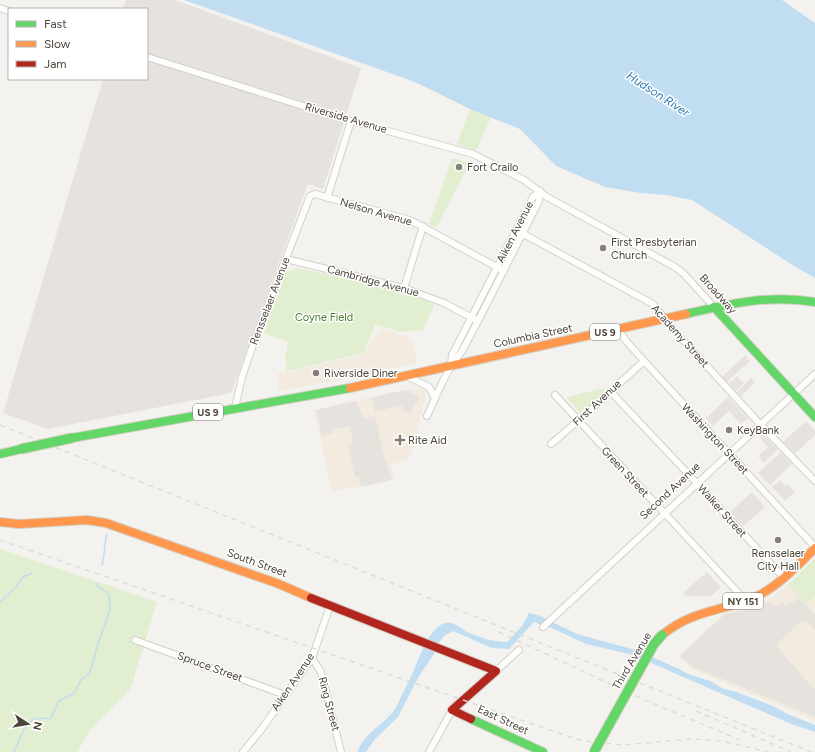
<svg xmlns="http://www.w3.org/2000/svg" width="815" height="752" font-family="Figtree,sans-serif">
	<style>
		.commercial { fill: #f3ebdf }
		.industrial { fill: #e6e2de }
		.green { fill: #e1eecf }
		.parking { fill: #e6e3df }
		.water { fill: #c0ddf1 }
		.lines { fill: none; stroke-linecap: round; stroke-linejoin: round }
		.stream { stroke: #c0ddf1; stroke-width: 1.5 }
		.street-casing { stroke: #d2d0cb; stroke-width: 8 }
		.fast-casing { stroke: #d3cfc5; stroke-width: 10 }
		.slow-casing { stroke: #d3cfc5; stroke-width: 10 }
		.jam-casing { stroke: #d3cfc5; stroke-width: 10 }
		.street { stroke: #fdfdfc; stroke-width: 6 }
		.fast { stroke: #63d668; stroke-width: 8 }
		.slow { stroke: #ff974d; stroke-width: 8 }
		.jam { stroke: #b3261e; stroke-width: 8 }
		.rail { stroke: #dbdbda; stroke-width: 1.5; stroke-dasharray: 5 5; stroke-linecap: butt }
		.fast-bridge-casing { stroke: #d6cebb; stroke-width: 11; stroke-linecap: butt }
		.fast-bridge { stroke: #63d668; stroke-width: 9 }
		.poi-dot { fill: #868178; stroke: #fff; stroke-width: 1.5 }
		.labels { text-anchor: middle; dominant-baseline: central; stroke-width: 3; stroke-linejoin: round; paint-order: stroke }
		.shield { fill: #fff; stroke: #817c74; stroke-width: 1 }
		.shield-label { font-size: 10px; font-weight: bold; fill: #4b4439 }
		.street-label { font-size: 11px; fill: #4b4439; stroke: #fff }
		.poi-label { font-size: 11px; fill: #4b4439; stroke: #fff; text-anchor: start }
		.park-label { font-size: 11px; fill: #4a7f2a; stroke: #fff }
		.water-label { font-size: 12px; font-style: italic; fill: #2e7ab2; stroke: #fff }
	</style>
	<rect width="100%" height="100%" fill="#f4f2ee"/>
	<g class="commercial">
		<path d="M381,330L391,331L409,337L415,347L416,363L336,381L279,391L277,374L330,362L363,355L376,334Z"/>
		<path d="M422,388L425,391V398L414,445L408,459L391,465L394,479L332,492L314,410L410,389Z"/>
		<path d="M788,585L807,604L815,596V721L692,669L678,656L725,612L768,600Z"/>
	</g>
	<path class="industrial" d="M126,0H175L361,68L323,189L308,184L231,393L48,429L3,413L103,79H147V9H123Z"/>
	<g class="green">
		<path d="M470,109L491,117L476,151L457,144Z"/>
		<path d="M452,158L470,163L436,228L429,224Z"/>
		<path d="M297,268L398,290L416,295L434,305L423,330L401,332L375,324L364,353L287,371L285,357L288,342L264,333L286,272Z"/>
		<path d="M603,388L605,389L603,394L581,414L567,398V397Z"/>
		<path d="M0,549L157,602L131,688L91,729L77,752H0Z"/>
		<path d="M815,558V596L807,604L788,585Z"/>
	</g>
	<g class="parking">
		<path d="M238,26L283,41L280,50L300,56L287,94L222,72Z"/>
		<path d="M262,99L310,114L286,192L237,176Z"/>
		<path d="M745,355L750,361L727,382L722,377Z"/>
		<path d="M737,376L744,383L736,391L729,384Z"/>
		<path d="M751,378L755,382L741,397L737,392Z"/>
		<path d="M406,390L420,397L409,414L403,411L402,405L375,412L372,397Z"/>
		<path d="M728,397L748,418L741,424L729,411L713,426L706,418Z"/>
		<path d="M355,401L364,418L375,416L383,452L392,480L361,487L359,477H355L348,445L353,443L350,426L332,430L333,433L322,436L316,410Z"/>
		<path d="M806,421L815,431V435L795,454L783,442Z"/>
		<path d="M763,434L778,449L764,463L758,456L768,447L759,437Z"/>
		<path d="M781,452L792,464L770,485L758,473Z"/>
		<path d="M780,480L785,486L788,484L795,492L785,501L772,487Z"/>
		<path d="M752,492L765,507L743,526L730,512Z"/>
		<path d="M707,572L721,587L711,596H686L683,593Z"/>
		<path d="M800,598L815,614V630L807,622L801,621L779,642L777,647L815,690V717L693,667L680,656L724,615L761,605L762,607L767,602L771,603L776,608L782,602L786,606Z"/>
	</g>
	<g class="water">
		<path d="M184,0H782L815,23V278L794,266L692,200L666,195L641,193L605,187L556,166L520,129L470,109L415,82Z"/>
		<path d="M529,613L538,615L577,634L639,651L679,669L688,674L710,681L724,689L737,692L775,707L788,714L815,725V732L791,724L633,655L586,644L554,629L534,622L509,649L492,648L453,631L444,636L438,644L434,654L419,676L398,717L375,739L366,752H357C366,731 383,726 395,709C399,702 402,694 406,687C415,672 426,628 445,623C454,620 461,629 469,633C481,638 495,642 507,642L522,626Z"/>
	</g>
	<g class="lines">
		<g class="stream">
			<path d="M102,565C105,555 104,544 107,534"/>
			<path d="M0,602L16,587L23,577L32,573"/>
			<path d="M14,752L24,729L33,719L51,718L59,701L74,693L81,680L90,673L98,643L110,610L109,594L96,585L97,583"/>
		</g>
		<g class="street-casing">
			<g id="street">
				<path d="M0,8L9,11"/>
				<path d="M147,57L351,121L473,154L524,180L547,197L675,267L683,273L714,307"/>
				<path d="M327,198L351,121"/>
				<path d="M516,230L653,304L673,329L760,424L815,481"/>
				<path d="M286,259L404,288L444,303L478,321"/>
				<path d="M404,288L423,226"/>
				<path d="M618,329L627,342L644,361L815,547"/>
				<path d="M451,365L452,355L533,197L540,191"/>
				<path d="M407,376L429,387L435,398"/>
				<path d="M610,391L693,479L784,578"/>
				<path d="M555,395L745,600"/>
				<path d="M235,408L242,377L254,342L310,196L315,194L410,220L504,271"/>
				<path d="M427,416L442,383L451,366L462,351L478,321L539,201L540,191"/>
				<path d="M551,444L585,415L644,361"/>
				<path d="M543,627L815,374"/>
				<path d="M135,640L285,695"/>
				<path d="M312,658L321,672L341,752"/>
				<path d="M496,671L519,650"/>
				<path d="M243,752L261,730L312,658L330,606"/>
				<path d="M429,752L452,710"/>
			</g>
		</g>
		<g class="fast-casing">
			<g id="fast">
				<path d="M714,307L815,417"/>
				<path d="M686,314C729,304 771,294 815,302"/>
				<path d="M72,438L350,388"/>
				<path d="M0,454L21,449"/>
				<path d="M471,719L543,752"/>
			</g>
		</g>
		<g class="slow-casing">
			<g id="slow">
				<path d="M350,388L686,314"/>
				<path d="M0,522L19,524L87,520L106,523L279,584L311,598"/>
				<path d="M662,635C693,610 718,612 753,598C778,587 796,567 815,548"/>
			</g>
		</g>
		<g class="jam-casing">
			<path id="jam" d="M311,598L496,671L452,710L471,719"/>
		</g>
		<use href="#street" class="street"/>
		<use href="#fast" class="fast"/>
		<use href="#slow" class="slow"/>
		<use href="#jam" class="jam"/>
		<g class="rail">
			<path d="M0,425L811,752"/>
			<path d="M0,540L576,739L592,742L623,745L692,739L723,741L767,752"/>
			<path d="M499,632L640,698L740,740"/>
			<path d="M696,711L791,752"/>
		</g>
		<g class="fast-bridge-casing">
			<g id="fast-bridge">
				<path d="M21,449L72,438"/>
				<path d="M594,752L654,644L662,635"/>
			</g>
		</g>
		<use href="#fast-bridge" class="fast-bridge"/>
	</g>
	<g class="poi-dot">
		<circle cx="459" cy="167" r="4"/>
		<circle cx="603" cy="248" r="4"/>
		<circle cx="316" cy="373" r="4"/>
		<circle cx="729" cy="430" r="4"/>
		<path d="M398 434h4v4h4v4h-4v4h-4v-4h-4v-4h4z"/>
		<circle cx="778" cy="540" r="4"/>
	</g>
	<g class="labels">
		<g class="shield">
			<rect x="590" y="324" width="30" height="16" rx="3"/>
			<rect x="193" y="404" width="30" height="16" rx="3"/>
			<rect x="723" y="593" width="40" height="16" rx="3"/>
		</g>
		<g class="shield-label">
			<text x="605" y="332">US 9</text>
			<text x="208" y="412">US 9</text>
			<text x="743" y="601">NY 151</text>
		</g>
		<g class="street-label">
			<text transform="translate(346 118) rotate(16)">Riverside Avenue</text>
			<text transform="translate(376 212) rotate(16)">Nelson Avenue</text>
			<text transform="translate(515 232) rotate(-63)">Aiken Avenue</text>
			<text transform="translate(373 281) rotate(15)">Cambridge Avenue</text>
			<text transform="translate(718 294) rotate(48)">Broadway</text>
			<text transform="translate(270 301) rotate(-69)">Rensselaer Avenue</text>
			<text transform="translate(533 336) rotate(-12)">Columbia Street</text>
			<text transform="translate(680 336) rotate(48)">Academy Street</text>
			<text transform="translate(597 403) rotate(-43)">First Avenue</text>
			<text transform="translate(715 439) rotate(47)">Washington Street</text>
			<text transform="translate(625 472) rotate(47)">Green Street</text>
			<text transform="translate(670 491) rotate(-43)">Second Avenue</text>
			<text transform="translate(722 511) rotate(48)">Walker Street</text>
			<text transform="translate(257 563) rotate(20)">South Street</text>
			<text transform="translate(632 661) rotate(-59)">Third Avenue</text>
			<text transform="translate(210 667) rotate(20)">Spruce Street</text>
			<text transform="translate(293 682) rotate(-56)">Aiken Avenue</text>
			<text transform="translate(329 704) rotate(75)">Ring Street</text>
			<text transform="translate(503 720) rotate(25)">East Street</text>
		</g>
		<g class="poi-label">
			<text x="467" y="167">Fort Crailo</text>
			<text x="611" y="242">First Presbyterian<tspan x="611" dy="13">Church</tspan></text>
			<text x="324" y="373">Riverside Diner</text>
			<text x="737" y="430">KeyBank</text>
			<text x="408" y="440">Rite Aid</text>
			<text x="778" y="553" text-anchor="middle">Rensselaer<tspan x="778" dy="13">City Hall</tspan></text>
		</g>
		<g class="park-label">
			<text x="324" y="317">Coyne Field</text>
		</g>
		<g class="water-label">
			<text transform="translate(658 94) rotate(33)">Hudson River</text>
		</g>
	</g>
	<rect x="8" y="8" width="140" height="72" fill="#ffffff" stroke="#b7b4b0"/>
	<rect x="16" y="21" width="20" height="6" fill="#63d668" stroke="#b7b4b0"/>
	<text x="44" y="28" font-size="12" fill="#4b4439">Fast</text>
	<rect x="16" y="41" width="20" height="6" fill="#ff974d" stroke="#b7b4b0"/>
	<text x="44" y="48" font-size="12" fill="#4b4439">Slow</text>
	<rect x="16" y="61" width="20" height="6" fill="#b3261e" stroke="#b7b4b0"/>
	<text x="44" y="68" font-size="12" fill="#4b4439">Jam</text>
	<g transform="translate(28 724) rotate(102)" stroke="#ffffff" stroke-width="3" paint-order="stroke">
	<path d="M0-3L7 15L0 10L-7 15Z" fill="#4b4439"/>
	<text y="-6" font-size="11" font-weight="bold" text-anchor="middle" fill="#4b4439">N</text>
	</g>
</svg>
